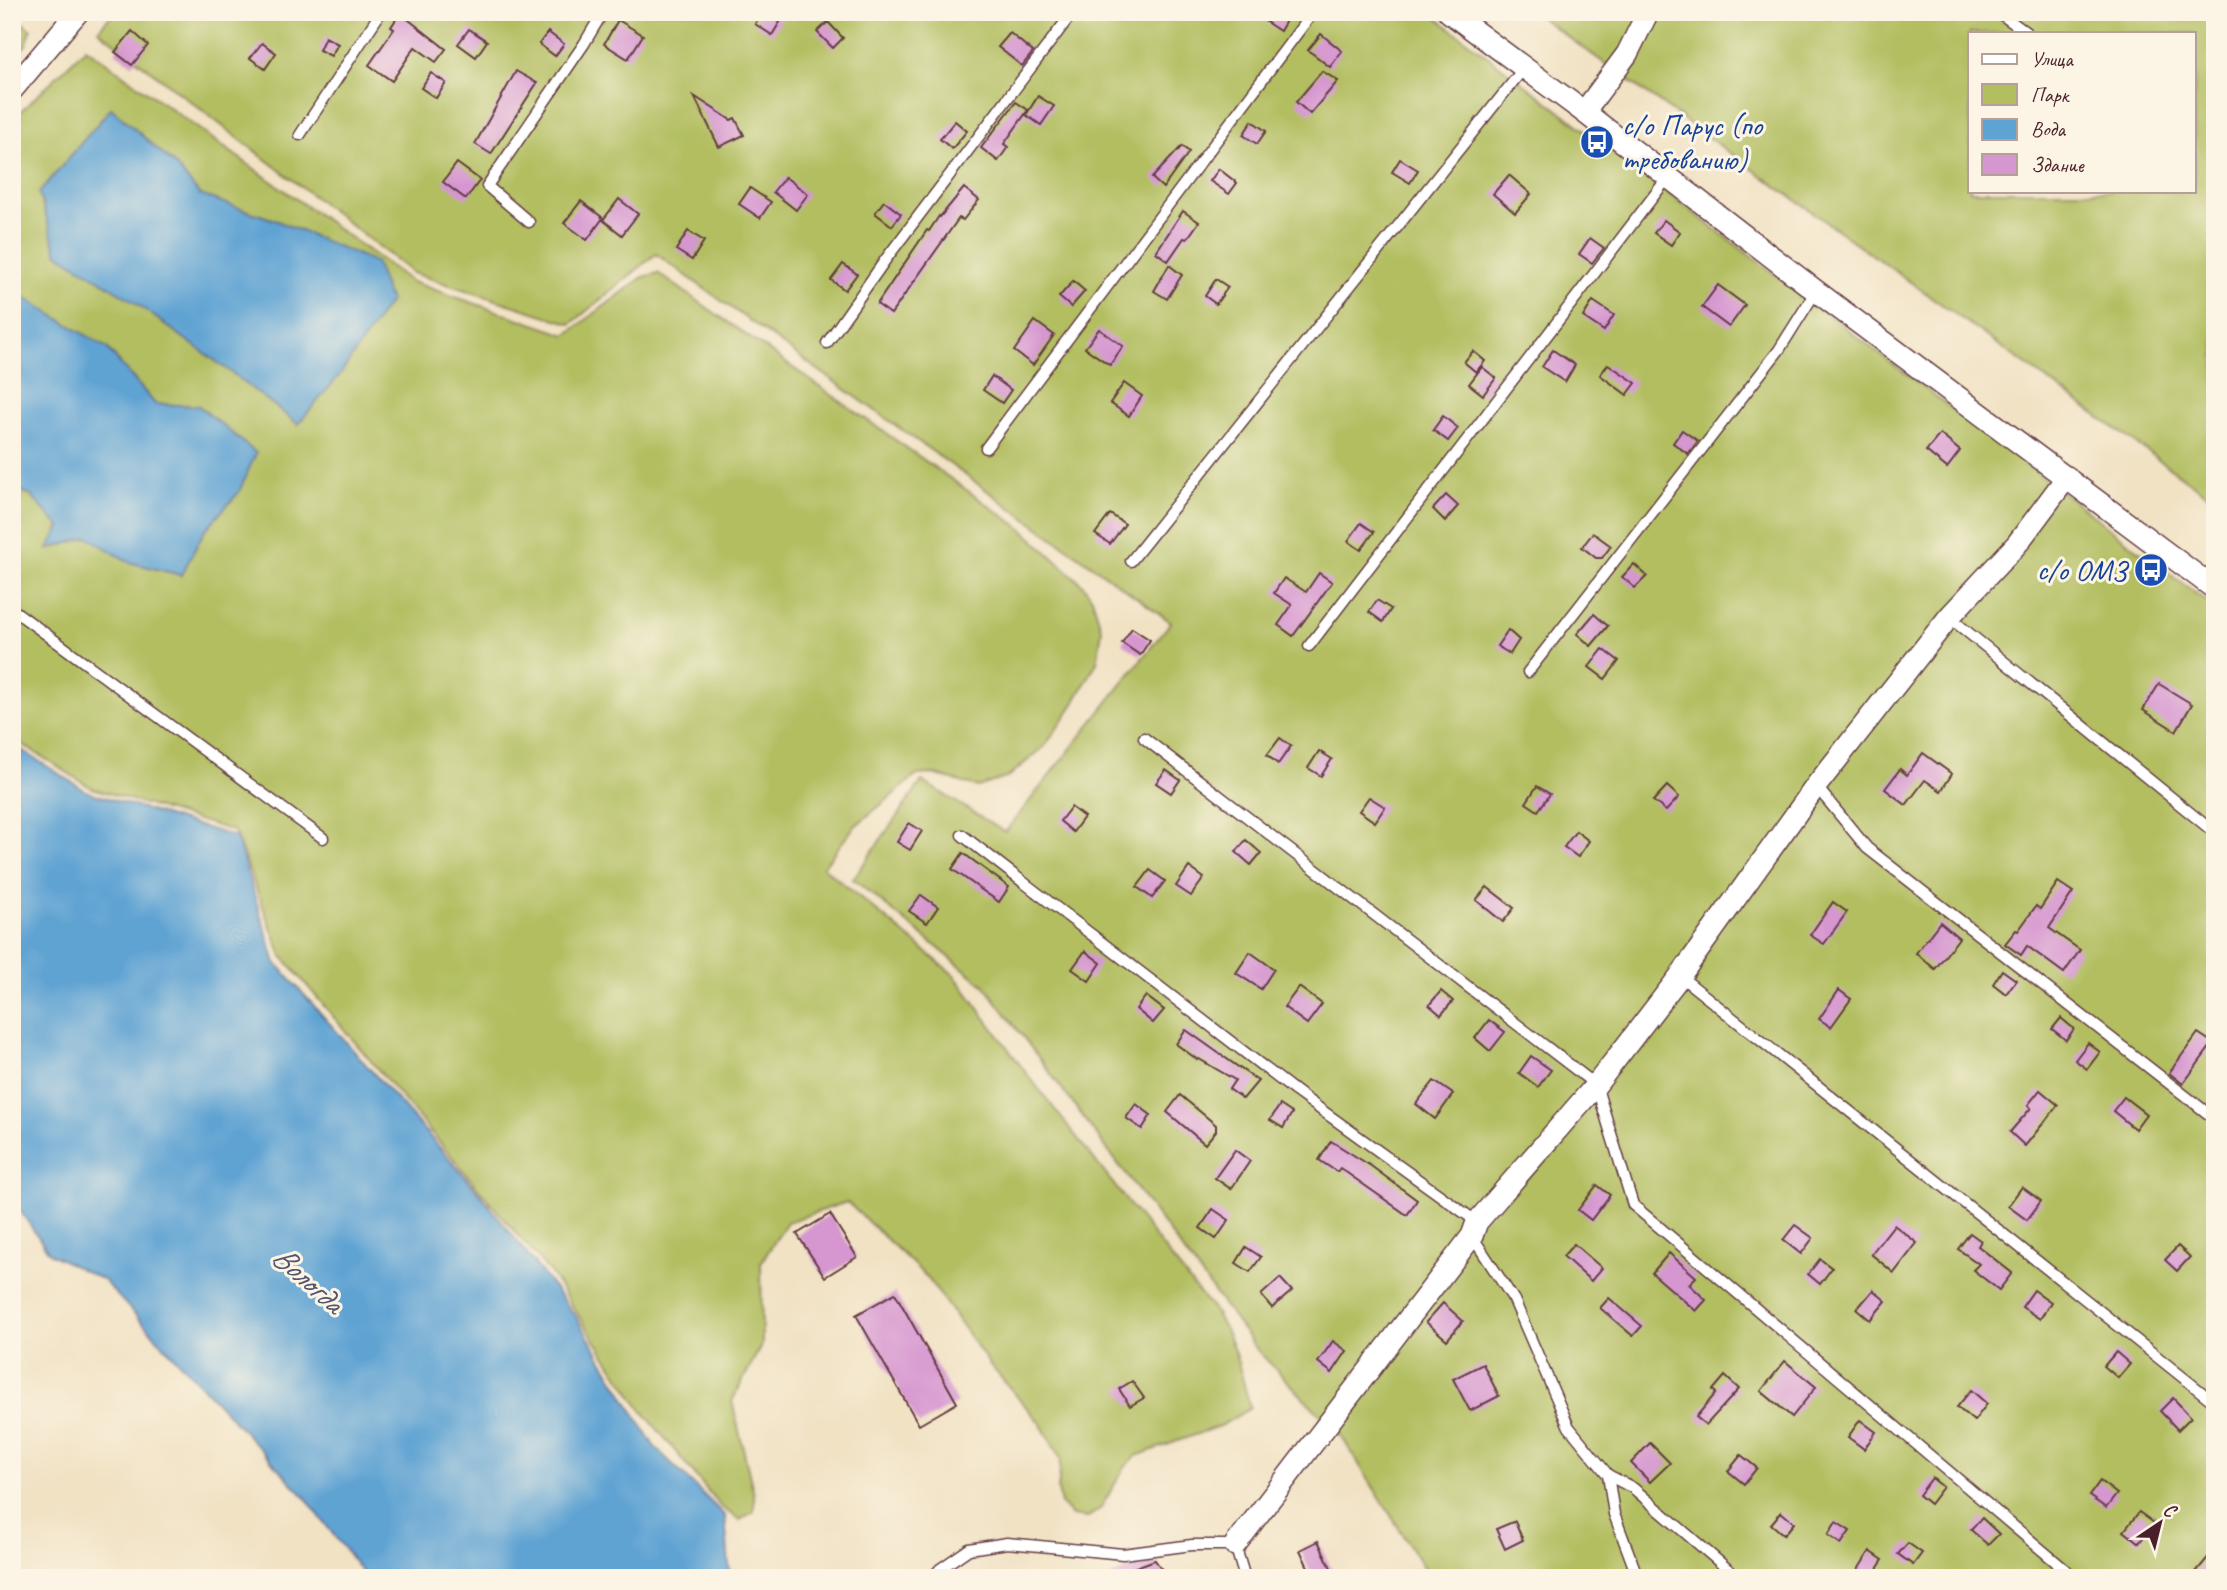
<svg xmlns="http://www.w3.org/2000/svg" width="2227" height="1590" font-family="Caveat,sans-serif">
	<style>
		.green { fill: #b2be60; stroke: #7e6e46; stroke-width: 2; fill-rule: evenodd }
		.water { fill: #5ea3d3; stroke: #54617f; stroke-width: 2 }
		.building { fill: #d696d0 }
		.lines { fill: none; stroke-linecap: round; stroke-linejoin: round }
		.service-casing { stroke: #633c42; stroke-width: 13 }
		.minor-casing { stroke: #633c42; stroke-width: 24 }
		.service { stroke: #fff; stroke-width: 10 }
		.minor { stroke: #fff; stroke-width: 21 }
		.labels { text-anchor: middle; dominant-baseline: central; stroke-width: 6; stroke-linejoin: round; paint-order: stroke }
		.transit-label { font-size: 30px; fill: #164399; stroke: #fcf5e5; text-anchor: start }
		.water-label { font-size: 32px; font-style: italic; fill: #52546e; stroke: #fcf5e5 }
	</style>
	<rect width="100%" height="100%" fill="#fcf5e5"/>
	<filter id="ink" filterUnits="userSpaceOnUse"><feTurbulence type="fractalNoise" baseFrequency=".0143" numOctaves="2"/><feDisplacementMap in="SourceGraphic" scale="14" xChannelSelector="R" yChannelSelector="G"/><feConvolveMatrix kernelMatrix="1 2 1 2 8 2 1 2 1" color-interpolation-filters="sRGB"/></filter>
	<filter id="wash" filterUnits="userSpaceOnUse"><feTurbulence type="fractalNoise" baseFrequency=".00686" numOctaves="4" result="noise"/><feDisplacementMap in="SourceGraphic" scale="28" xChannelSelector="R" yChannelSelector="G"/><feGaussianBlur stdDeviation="1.57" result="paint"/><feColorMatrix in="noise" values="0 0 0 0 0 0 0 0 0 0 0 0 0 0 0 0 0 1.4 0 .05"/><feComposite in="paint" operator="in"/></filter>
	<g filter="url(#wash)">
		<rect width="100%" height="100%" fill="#f1e2c4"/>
		<g class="green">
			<path d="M114,12H1429L2215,608V1578H1430L1342,1437L1259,1352L985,986L853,879L922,781L1005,832L1171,622L656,254L571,324L413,273L98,30Z"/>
			<path d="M1533,12H2215V500ZM1970,33H2194V191H1970Z"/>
			<path d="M12,14L31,30L26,45L12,59Z"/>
			<path d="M86,48L412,282L566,335L643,277L658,273L1022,529L1083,585L1092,598L1102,630L1097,662L1073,705L1045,746L1008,777L978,787L933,774L917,775L854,827L823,867L954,975L1027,1074L1198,1292C1231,1325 1239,1364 1250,1408L1222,1425L1136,1456L1125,1467L1100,1509L1087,1518L1072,1516L1061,1504L1058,1490L1061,1459L1040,1423L990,1365L927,1277L847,1202L787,1222L761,1263L762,1344L732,1401L754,1495V1511L740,1520L721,1507L640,1408L551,1274L282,956L234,831L92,788L12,738V486L30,495L60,527L49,549L88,537L129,562L181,575L205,530L239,492L199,406L155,404L107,348L12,290V120ZM111,108L174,164L200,195L275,220L298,424L228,370L133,301L57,253Z"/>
		</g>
		<g class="water">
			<path d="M111,108L174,164L200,195L275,220L375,262L390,301L339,376L298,424L228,370L133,301L57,253L39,193Z"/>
			<path d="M12,290L107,348L155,404L199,406L256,453L239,492L205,530L181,575L129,562L88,537L48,549L60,527L30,495L12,486Z"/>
			<path d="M12,744L88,792L236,837L276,963L477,1190L575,1315L654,1446L725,1516L730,1578H366L305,1497L103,1280L50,1254L12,1199Z"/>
		</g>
		<g id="blocks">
			<g class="building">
				<path d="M762,12H774L783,17L772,35L755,24Z"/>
				<path d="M1272,12H1291L1280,31L1266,22Z"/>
				<path d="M400,13L446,49L436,62L415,47L392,81L369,65L394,29L391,27Z"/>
				<path d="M618,20L643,35L628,59L604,44Z"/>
				<path d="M828,22L843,38L833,48L817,32Z"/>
				<path d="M469,29L487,41L476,57L458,44Z"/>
				<path d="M132,31L148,45L132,65L115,52Z"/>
				<path d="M548,32L564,44L555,56L539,44Z"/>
				<path d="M1010,33L1033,52L1022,66L998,47Z"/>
				<path d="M1321,34L1342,51L1330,67L1308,50Z"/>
				<path d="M325,37L338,44L331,56L319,50Z"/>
				<path d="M262,43L276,53L265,69L250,58Z"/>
				<path d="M516,71L537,83L491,154L475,144Z"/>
				<path d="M1322,71L1338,81L1310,114L1296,102Z"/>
				<path d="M431,73L446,83L436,98L421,88Z"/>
				<path d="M694,96L731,120L735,118L744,135L719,147Z"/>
				<path d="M1038,96L1054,106L1041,125L1026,115Z"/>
				<path d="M1016,102L1028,110L1004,144L1008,147L998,161L981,148Z"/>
				<path d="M955,121L967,131L952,149L940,139Z"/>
				<path d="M1252,121L1266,131L1257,144L1243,135Z"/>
				<path d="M1182,146L1189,152L1163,188L1152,178Z"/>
				<path d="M1400,159L1418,170L1410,183L1392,172Z"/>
				<path d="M457,163L480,180L466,199L443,182Z"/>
				<path d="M1219,169L1237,183L1229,194L1210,181Z"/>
				<path d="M1509,175L1531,194L1515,213L1493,194Z"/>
				<path d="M785,177L808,194L796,210L773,192Z"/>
				<path d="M750,188L771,202L760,218L739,204Z"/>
				<path d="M964,188L979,200L963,220L959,218L891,314L877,304L927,230L929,231L939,216L940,217Z"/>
				<path d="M619,199L638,214L622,235L603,220Z"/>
				<path d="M581,201L603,218L587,240L564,223Z"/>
				<path d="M884,201L901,214L892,226L875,213Z"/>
				<path d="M1183,211L1199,222L1187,239L1184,238L1168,261L1156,252Z"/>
				<path d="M1664,220L1680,232L1671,245L1654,233Z"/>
				<path d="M688,231L704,241L692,260L676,250Z"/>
				<path d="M1590,238L1604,248L1592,263L1579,254Z"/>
				<path d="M843,264L857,274L845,290L831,280Z"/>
				<path d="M1169,265L1182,275L1167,299L1154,291Z"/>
				<path d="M1216,279L1228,287L1216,304L1205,296Z"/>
				<path d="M1073,281L1085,291L1071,307L1059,297Z"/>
				<path d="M1718,285L1745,305L1729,327L1702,307Z"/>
				<path d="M1593,301L1614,315L1604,331L1583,317Z"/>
				<path d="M1035,321L1054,335L1033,365L1014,351Z"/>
				<path d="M1099,329L1123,346L1110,365L1085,348Z"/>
				<path d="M1553,350L1575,365L1565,382L1542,367Z"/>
				<path d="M1473,351L1485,361L1476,372L1464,362Z"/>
				<path d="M1608,364L1636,383L1627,395L1600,375Z"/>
				<path d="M1482,367L1496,378L1483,395L1469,384Z"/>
				<path d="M992,376L1011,390L1002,403L983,390Z"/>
				<path d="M1124,383L1142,396L1129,416L1110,403Z"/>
				<path d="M1443,416L1458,428L1448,441L1433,430Z"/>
				<path d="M1682,430L1698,441L1688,454L1673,443Z"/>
				<path d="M1940,434L1960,451L1947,468L1926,451Z"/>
				<path d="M1446,495L1458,506L1445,521L1433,509Z"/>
				<path d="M1110,514L1125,524L1110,544L1095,534Z"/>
				<path d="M1361,523L1374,532L1361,550L1348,541Z"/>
				<path d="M1593,533L1611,546L1602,558H1596L1582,547Z"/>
				<path d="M1634,564L1647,576L1635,588L1622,577Z"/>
				<path d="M1319,573L1332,582L1293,636L1278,625L1292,605L1274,593L1284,578L1306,592Z"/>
				<path d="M1377,600L1391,609L1383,622L1369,612Z"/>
				<path d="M1594,614L1608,626L1591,646L1577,634Z"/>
				<path d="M1132,628L1150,640L1140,655L1122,643Z"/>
				<path d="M1508,630L1519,640L1510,654L1497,646Z"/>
				<path d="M1603,649L1619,661L1605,679L1589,667Z"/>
				<path d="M2159,684L2192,704L2176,731L2143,710Z"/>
				<path d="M1280,738L1291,746L1278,764L1267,755Z"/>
				<path d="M1319,751L1332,759L1321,776L1308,768Z"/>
				<path d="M1923,753L1952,774L1941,791L1925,780L1906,805L1885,789L1900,769L1907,775Z"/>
				<path d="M1166,770L1180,780L1171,793L1156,783Z"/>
				<path d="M1537,786L1550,794L1538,811L1526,803Z"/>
				<path d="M1667,786L1679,797L1666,811L1653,801Z"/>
				<path d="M1369,797L1385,807L1375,822L1359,811Z"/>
				<path d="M1071,807L1084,817L1073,832L1060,821Z"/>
				<path d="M909,823L922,831L910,850L897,842Z"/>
				<path d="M1576,831L1589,841L1578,857L1564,847Z"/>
				<path d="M1246,840L1261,853L1251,865L1236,852Z"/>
				<path d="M963,853L1009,887L999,902L952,869Z"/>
				<path d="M1189,867L1204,878L1191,896L1176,886Z"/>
				<path d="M1150,870L1165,881L1152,898L1137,887Z"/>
				<path d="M2058,882L2073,892L2049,928L2080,950L2064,973L2027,946L2021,955L2005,944L2016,930L2018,931L2036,906L2040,909Z"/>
				<path d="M1487,887L1514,908L1503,922L1476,900Z"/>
				<path d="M921,895L938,907L927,923L909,911Z"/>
				<path d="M1833,902L1847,912L1824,944L1810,935Z"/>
				<path d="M1940,922L1959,938L1935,969L1916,953Z"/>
				<path d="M1085,951L1101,963L1089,981L1072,969Z"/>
				<path d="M1250,952L1274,969L1261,989L1236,973Z"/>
				<path d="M2002,970L2016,980L2006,994L1993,984Z"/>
				<path d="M1299,987L1322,1004L1307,1024L1284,1007Z"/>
				<path d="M1839,990L1851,999L1831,1027L1819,1019Z"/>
				<path d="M1441,991L1453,1001L1441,1015L1429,1005Z"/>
				<path d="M1146,996L1164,1010L1153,1023L1136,1009Z"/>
				<path d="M2061,1018L2074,1029L2066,1040L2052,1029Z"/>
				<path d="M1489,1020L1505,1032L1490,1051L1475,1038Z"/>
				<path d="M1186,1030L1258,1081L1243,1099L1229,1089L1235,1080L1199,1059L1198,1060L1176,1044Z"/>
				<path d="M2198,1033L2213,1043L2183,1084L2169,1073Z"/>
				<path d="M2088,1043L2100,1052L2087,1069L2075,1060Z"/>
				<path d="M1531,1056L1551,1070L1538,1087L1519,1073Z"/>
				<path d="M1434,1081L1453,1094L1435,1119L1416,1104Z"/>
				<path d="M2040,1090L2058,1105L2025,1146L2010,1132L2031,1108L2028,1105Z"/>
				<path d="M1180,1095L1216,1125V1131L1205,1144L1167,1112Z"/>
				<path d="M2124,1097L2146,1114L2135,1129L2113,1111Z"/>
				<path d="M1136,1104L1151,1115L1142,1129L1126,1118Z"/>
				<path d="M1280,1105L1292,1113L1283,1128L1270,1120Z"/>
				<path d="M1331,1141L1371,1166L1417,1200L1407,1215L1340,1168L1337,1172L1319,1160Z"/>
				<path d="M1235,1150L1250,1161L1231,1189L1215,1178Z"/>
				<path d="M1597,1185L1610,1195L1591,1220L1578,1210Z"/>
				<path d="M2022,1187L2041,1201L2027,1220L2008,1206Z"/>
				<path d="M1213,1209L1229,1220L1216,1239L1200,1228Z"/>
				<path d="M830,1214L857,1257L825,1277L797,1234Z"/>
				<path d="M1795,1225L1813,1238L1801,1254L1783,1240Z"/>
				<path d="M1894,1225L1917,1243L1894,1273L1871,1254Z"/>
				<path d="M1970,1233L1981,1241L1978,1246L2012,1273L1999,1290L1973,1270L1979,1264L1958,1249Z"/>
				<path d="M1574,1244L1602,1268L1591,1281L1563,1256Z"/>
				<path d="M2178,1246L2190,1257L2177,1271L2165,1260Z"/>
				<path d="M1246,1247L1261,1257L1250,1272L1236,1263Z"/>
				<path d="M1669,1253L1696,1277L1689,1284L1706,1300L1696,1311L1652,1273Z"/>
				<path d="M1820,1259L1832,1268L1820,1284L1808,1274Z"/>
				<path d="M1280,1278L1292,1291L1272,1308L1261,1295Z"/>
				<path d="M1873,1290L1886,1301L1870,1320L1857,1309Z"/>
				<path d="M2034,1290L2051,1302L2040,1319L2022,1307Z"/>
				<path d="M895,1293L957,1403L919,1425L856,1315Z"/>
				<path d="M1609,1298L1642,1326L1633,1336L1600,1308Z"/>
				<path d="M1443,1303L1463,1321L1447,1340L1426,1322Z"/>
				<path d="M1333,1341L1347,1351L1332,1373L1318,1362Z"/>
				<path d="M2116,1352L2130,1364L2118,1378L2104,1366Z"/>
				<path d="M1785,1361L1816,1387L1792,1417L1761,1391Z"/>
				<path d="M1483,1364L1499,1396L1470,1411L1453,1379Z"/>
				<path d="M1725,1376L1739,1389L1706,1425L1696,1417L1716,1393L1713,1390Z"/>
				<path d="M1132,1381L1144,1398L1130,1406L1119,1389Z"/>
				<path d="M1971,1390L1987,1404L1974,1421L1957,1407Z"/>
				<path d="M2173,1398L2191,1417L2178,1430L2160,1411Z"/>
				<path d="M1860,1420L1876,1432L1864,1449L1848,1437Z"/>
				<path d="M1650,1443L1670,1463L1650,1482L1631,1463Z"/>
				<path d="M1741,1455L1757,1468L1744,1484L1728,1471Z"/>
				<path d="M1932,1478L1943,1487L1930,1504L1919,1495Z"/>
				<path d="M2100,1481L2117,1494L2106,1508L2089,1496Z"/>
				<path d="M1781,1512L1794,1523L1784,1535L1771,1524Z"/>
				<path d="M2139,1512L2154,1523L2139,1543L2124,1531Z"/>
				<path d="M1982,1518L1999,1534L1988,1545L1971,1530Z"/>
				<path d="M1515,1521L1523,1540L1505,1549L1496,1529Z"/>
				<path d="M1836,1522L1850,1531L1841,1544L1828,1535Z"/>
				<path d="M1318,1541L1334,1574L1326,1578H1313L1300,1550Z"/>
				<path d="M1908,1543L1922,1553L1913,1565L1898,1554Z"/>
				<path d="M2215,1549V1578H2191Z"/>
				<path d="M1870,1551L1883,1560L1871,1578L1857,1571Z"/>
				<path d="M1155,1560L1168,1578H1111V1576Z"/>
			</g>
		</g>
	</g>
	<g filter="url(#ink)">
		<use href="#blocks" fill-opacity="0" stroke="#633c42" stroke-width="2"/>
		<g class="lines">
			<g class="service-casing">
				<g id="service">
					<path d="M1998,12L2027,33"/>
					<path d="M300,135L381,12"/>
					<path d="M529,222L487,186L584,44L603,12"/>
					<path d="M827,343L886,259L1073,12"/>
					<path d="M986,448L1313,12"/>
					<path d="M1131,561L1524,68"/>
					<path d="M12,609L323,838"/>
					<path d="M1949,617L2215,833"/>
					<path d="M1309,646L1669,176"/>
					<path d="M1528,672L1779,350L1816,291"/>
					<path d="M1144,738L1596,1085L1633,1205L2075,1578"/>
					<path d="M1816,786L1867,848L2215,1119"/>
					<path d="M962,835L1295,1091L1477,1222"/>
					<path d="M1680,976L2215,1403"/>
					<path d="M1472,1236L1514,1300L1569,1427L1608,1475L1614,1514L1638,1578"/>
					<path d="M1608,1475L1633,1488L1738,1578"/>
					<path d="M932,1578L940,1569L969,1549L1007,1543L1123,1554L1192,1545H1235L1245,1578"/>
				</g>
			</g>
			<g class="minor-casing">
				<g id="minor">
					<path d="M1449,12L1584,112L1816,291L2215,589"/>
					<path d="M12,90L78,12"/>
					<path d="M1584,112L1627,54L1648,12"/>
					<path d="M1235,1545L1472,1236L1477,1222L1596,1085L1680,976L1816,786L1949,617L2017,544L2067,477"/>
				</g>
			</g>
			<use href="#service" class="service"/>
			<use href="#minor" class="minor"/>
		</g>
	</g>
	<defs>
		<g id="bus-disc" transform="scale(1.75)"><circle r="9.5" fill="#1a4fb4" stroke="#fcf5e5"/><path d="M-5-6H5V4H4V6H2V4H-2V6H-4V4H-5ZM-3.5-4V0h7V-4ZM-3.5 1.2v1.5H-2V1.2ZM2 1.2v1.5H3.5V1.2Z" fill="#fff"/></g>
	</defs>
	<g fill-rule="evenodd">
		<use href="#bus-disc" x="1597" y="142"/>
		<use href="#bus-disc" x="2151" y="570"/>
	</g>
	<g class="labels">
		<g class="transit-label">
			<text x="1622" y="125">с/о Парус (по<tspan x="1622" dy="34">требованию)</tspan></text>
			<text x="2126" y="570" text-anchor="end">с/о ОМЗ</text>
		</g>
		<g class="water-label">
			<text transform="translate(308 1279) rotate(42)">Вологда</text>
		</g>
	</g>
	<rect width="2227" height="1590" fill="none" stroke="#fcf5e5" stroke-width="42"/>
	<rect x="1968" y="32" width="228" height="161" fill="#fcf5e5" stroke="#b59f9b" stroke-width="2"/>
	<rect x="1982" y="54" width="35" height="10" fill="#ffffff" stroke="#b59f9b" stroke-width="2"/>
	<text x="2031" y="66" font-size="21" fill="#4a1f2b">Улица</text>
	<rect x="1982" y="84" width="35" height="21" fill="#b2be60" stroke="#b59f9b" stroke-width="2"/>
	<text x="2031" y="102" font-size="21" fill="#4a1f2b">Парк</text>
	<rect x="1982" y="119" width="35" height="21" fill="#5ea3d3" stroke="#b59f9b" stroke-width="2"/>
	<text x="2031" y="136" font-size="21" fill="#4a1f2b">Вода</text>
	<rect x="1982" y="154" width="35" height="21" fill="#d696d0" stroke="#b59f9b" stroke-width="2"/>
	<text x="2031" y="172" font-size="21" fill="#4a1f2b">Здание</text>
	<g transform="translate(2160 1523) rotate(35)" stroke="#fcf5e5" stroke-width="5" paint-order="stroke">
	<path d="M0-5L12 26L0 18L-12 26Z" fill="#4a1f2b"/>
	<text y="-10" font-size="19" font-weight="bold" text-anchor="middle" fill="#4a1f2b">С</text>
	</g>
</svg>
